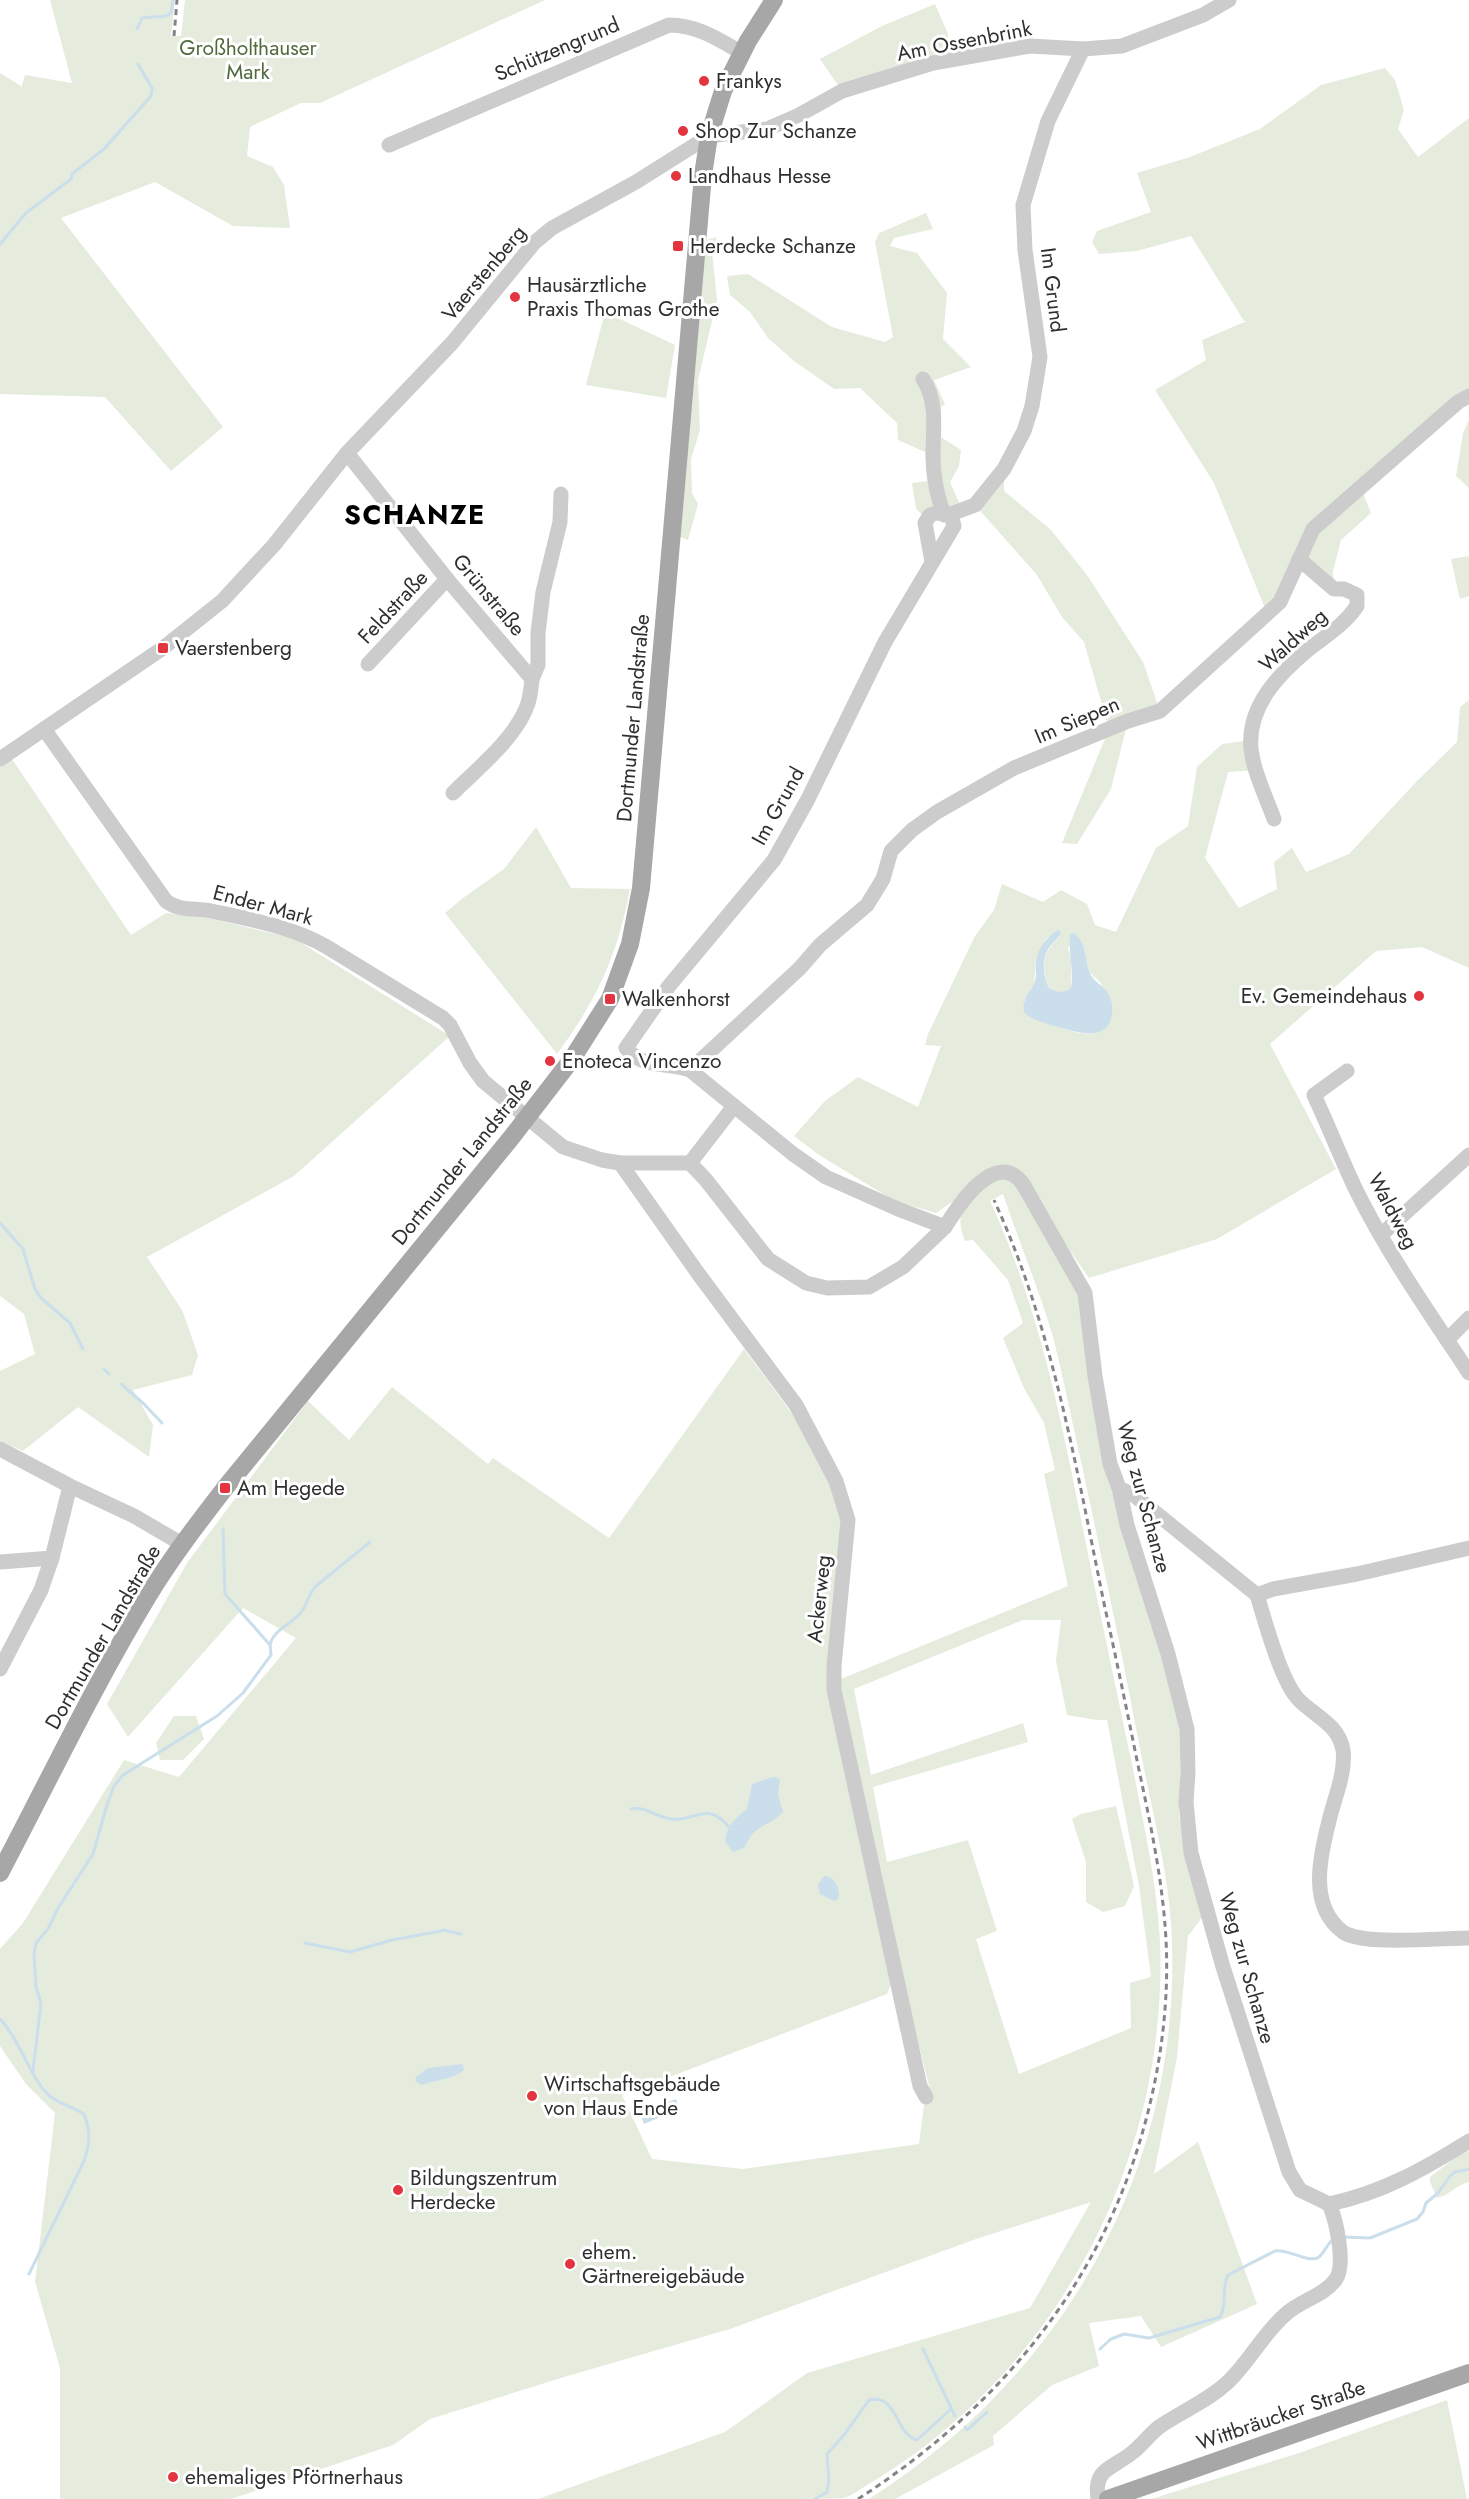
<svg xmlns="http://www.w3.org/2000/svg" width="1469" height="2499" font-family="Jost,sans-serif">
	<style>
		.green { fill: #e5ecdd; fill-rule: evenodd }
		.water { fill: #cadeeb }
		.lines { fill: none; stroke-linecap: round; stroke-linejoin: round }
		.stream { stroke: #cadeeb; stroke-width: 3 }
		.minor { stroke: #ccc; stroke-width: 15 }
		.major { stroke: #a7a7a7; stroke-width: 18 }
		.rail { stroke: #848484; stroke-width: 3; stroke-dasharray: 6 4.5; stroke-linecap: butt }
		.poi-dot { fill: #e23540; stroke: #fff; stroke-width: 2 }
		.labels { text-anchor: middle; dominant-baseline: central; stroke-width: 6; stroke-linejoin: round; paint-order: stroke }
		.street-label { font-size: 21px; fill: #2f2f2f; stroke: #fff }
		.park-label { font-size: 21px; fill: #516a3d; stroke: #fff }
		.poi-label { font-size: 21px; fill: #2f2f2f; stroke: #fff; text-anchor: start }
		.district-label { font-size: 27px; font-weight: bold; letter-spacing: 1.5px; fill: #000; stroke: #fff }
	</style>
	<rect width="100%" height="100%" fill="#fff"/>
	<g class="green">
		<path d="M50,0H175L171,36H181L185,0H545L320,103H301L250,127L247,156L273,167L284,185L290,228L233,226L155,182L61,218L223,427L171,471L105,397L0,394V73L21,86V89L25,75L72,83Z"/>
		<path d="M935,4L948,34L949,61L842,91L820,59L882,26Z"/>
		<path d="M1385,68L1395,80L1404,110L1398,129L1418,157L1469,118V396L1361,488L1371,513L1341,540L1333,571L1334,589L1299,560L1267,613L1214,483L1155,390L1206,360L1202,340L1247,321H1244L1191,236L1137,251L1099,254L1092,242L1097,231L1151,212L1137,173L1190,157L1260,129L1321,85Z"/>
		<path d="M926,213L933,229L894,238L890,246L917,253L947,293L943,339L971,367L934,380L945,404L930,416V430L961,450L959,466L950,482L963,512L927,519L916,509L912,483L930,481L925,452L898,440L897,423L860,388L834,389L794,361L768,338L750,312L730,295L727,276L748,274L832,327L885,342L893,337L875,242L879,233Z"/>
		<path d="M717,237L712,252L717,300L698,380L700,430L691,459L692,493L698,504L688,540L671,533L703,241Z"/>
		<path d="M605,312L675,345L666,398L586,385Z"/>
		<path d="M1469,420V488L1456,476L1463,433Z"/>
		<path d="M1004,469V491L1051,530L1087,575L1143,662L1160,711L1128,721L1111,789L1077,844L1062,843L1109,729L1084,642L1062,617L1037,575L975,505Z"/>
		<path d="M1469,556V596L1460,599L1451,559Z"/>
		<path d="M1469,700V968L1422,947L1376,951L1270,1044L1336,1169L1217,1239L1089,1278L1061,1238L1017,1169L955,1200L936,1213L895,1201L819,1155L794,1136L825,1101L858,1077L918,1107L941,1046L925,1045L928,1034L975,936L994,910L1002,884L1043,902L1061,890L1087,904L1095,925L1116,932L1156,848L1188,826L1197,767L1222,744L1251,740L1256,770L1228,772L1205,858L1239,908L1277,889L1274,862L1292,848L1306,872L1349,854L1417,781L1457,742L1460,707ZM1058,930L1059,937C1043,952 1040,968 1049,988C1057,992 1063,994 1071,989V959L1068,947L1083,944L1089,972L1101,983L1106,1028C1081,1043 1057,1023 1032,1018L1024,1001L1034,984L1036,960L1046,939Z"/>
		<path d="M12,759L131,935L166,913L209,918L295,939L450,1036L294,1176L147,1257L182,1310L198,1355L192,1375L133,1390L153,1425L149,1457L78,1407L23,1451L0,1441V1371L35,1354L24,1314L0,1296V767Z"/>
		<path d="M536,827L571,888L630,889C618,954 597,1000 557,1054L445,913L463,898L504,869Z"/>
		<path d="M999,1177L1016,1181L1080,1297L1089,1362L1176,1708L1181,1741L1179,1815L1187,1860L1204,1915L1188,1936L1177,2057L1154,2174L1198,2142L1257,2304L1161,2347L1141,2316L1089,2323L1099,2366L1052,2385L993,2436L994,2445L895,2499H869C1061,2378 1179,2173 1172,1944C1171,1896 1161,1849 1151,1802C1141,1755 1132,1708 1123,1661C1108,1588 1093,1515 1077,1443C1069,1407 1062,1372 1053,1337C1039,1289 1019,1242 1003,1194L990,1201C1047,1324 1068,1457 1095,1589C1108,1649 1120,1709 1133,1769C1144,1826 1157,1883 1160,1942C1167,2110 1099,2283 978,2400C944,2433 908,2461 867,2485C860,2489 852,2496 844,2498C831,2499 783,2499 766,2499C690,2499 614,2499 538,2499L725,2432L807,2373L1030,2308L1091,2202L976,2239L730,2329L564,2377L430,2419L393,2445L231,2499H60V2368L35,2282L55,2113L26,2084L0,2046V1949L23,1923L124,1760L179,1777L296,1638L243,1608L128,1737L107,1704L187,1563L308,1401L349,1440L392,1387L488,1464L493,1458L609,1538L744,1349L788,1408L816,1451L842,1514L831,1683L1068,1586L1044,1474L1055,1470L1044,1423L1024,1388L1003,1338L1023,1323L1008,1280L973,1240L965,1241C950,1207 975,1194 999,1177ZM1023,1620H1061L1056,1661L1067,1715L1097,1720H1107L1139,1886L1151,1977L1130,1983L1131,2028L1019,2074L976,1939L997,1931L968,1840L887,1862L873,1787L1028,1742L1023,1723L871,1775L854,1689ZM899,1966L932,2097L924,2105L919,2144L743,2169L652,2159L622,2095L887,1994Z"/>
		<path d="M174,1716H196L204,1739L183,1760H160L156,1743Z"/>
		<path d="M1116,1806L1134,1886L1125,1906L1103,1912L1086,1902V1862L1072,1819L1081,1814Z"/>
		<path d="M1464,2151H1469V2182C1457,2185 1449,2195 1437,2198L1430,2182V2177Z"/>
		<path d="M1447,2400L1467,2499H1151L1299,2453Z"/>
	</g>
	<g class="water">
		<path d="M1058,930L1061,932C1059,938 1056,939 1052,944C1041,957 1042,974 1049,988C1057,992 1063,994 1071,988C1074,970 1068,952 1070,934L1074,933C1086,942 1085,957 1089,971C1094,985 1110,986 1112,1005C1115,1043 1081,1034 1058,1027C1048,1024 1031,1020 1024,1012C1021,998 1031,993 1035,981C1037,974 1035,968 1036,961C1038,949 1047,936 1058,930Z"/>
		<path d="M769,1778L775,1777L780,1780L778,1795L783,1812C765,1830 756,1822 744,1848L733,1852L725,1841C727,1826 735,1818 747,1809L752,1784Z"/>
		<path d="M824,1876C834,1876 839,1887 839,1896L837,1900L834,1901L820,1894L818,1885Z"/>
		<path d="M462,2064L464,2070C454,2079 435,2080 422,2085L415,2081L416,2077L428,2068Z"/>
		<path d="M676,2099L680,2109L644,2124L640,2113Z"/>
	</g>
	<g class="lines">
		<g class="stream">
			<path d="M137,29L142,18L166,16L171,13L173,0"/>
			<path d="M0,244L26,213L71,179L72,174L104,149L151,96L152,88L138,64"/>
			<path d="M0,1223L23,1249L35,1289L41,1298L70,1323L83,1349"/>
			<path d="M104,1369L109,1374"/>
			<path d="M121,1384L144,1404L162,1423"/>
			<path d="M270,1645C273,1629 293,1624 302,1611C308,1603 308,1594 316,1586L370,1542"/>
			<path d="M631,1809C648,1806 656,1818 672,1819C695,1822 707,1800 729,1827"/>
			<path d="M305,1943L350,1952L392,1940L436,1932L444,1930L461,1934"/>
			<path d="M0,2019C20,2039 32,2083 51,2097C60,2104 73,2107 84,2114C91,2132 90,2143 84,2161L29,2274"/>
			<path d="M33,2071L41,2003L36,1987L34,1955L36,1943L48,1929L58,1908L93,1854L107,1805L114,1786L123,1775L217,1716L243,1693L271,1655L270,1645L225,1594L223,1529"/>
			<path d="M1344,2237L1370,2238L1417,2219L1423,2212L1426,2203L1438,2193L1450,2176L1455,2172L1469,2169"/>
			<path d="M923,2349L955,2416"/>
			<path d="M1100,2349L1111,2339L1124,2334L1149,2338L1220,2317C1228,2303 1221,2288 1228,2275L1275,2251C1289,2249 1310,2264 1319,2257C1325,2252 1327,2243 1335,2238"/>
			<path d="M965,2427L967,2430L987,2412"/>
			<path d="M815,2499L827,2492L829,2480L827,2454L844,2435L869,2400C897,2393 895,2434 917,2440L951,2409"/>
		</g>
		<g class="minor">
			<path d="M389,145L669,25C697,25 718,39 742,53"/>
			<path d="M923,379C938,402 933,429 933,456C933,476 937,496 944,515"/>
			<path d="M347,453L447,579L532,679C531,690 530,701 525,711C510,743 478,768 453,793"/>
			<path d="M951,514L954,526L885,642L808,799L774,860L669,986L626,1048C644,1070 665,1061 690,1070L793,1154L826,1177L898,1209L945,1227C958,1206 996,1147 1023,1184L1085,1293L1095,1376L1110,1464L1119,1488L1127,1525L1168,1654L1187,1729L1188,1772L1186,1802L1191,1853L1223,1967L1289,2172L1300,2190L1329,2204"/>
			<path d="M932,562L925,523L930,515L936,513L951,514L975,505L1004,469L1024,431L1032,406L1040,357L1025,250L1023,205L1048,121L1083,49"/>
			<path d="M368,664L447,579"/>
			<path d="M532,679L538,665V633L543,592L560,522L561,494"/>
			<path d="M44,729L166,901C178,911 196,908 211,911C249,919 293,927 327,947L443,1018L450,1025L470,1063L483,1081L563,1147L602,1160L620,1163H690L706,1180L768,1259L806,1283L827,1288L869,1287L903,1267L945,1227"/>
			<path d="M0,759L163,648L222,601L274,545L347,453L452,343L534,243L552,228L636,182L709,136L767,129L799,115L842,91L933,63L1030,46L1083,49L1122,46L1203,15L1229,0"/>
			<path d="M1274,819C1266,797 1254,773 1251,749C1247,706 1279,674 1309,649C1327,635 1344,625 1357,606V595L1344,589H1334L1299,559"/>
			<path d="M690,1070L800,968L820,945L867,905L883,879L891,851L912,830L937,812L1014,768L1128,721L1160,711L1280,602L1313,529L1458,402L1469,396"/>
			<path d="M1347,1071L1314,1095C1329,1127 1342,1161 1357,1192C1389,1256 1430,1314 1469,1373"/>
			<path d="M620,1163L700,1276L796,1405L836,1481L848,1520L834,1666V1690L920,2086L926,2097"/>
			<path d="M690,1163L734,1106"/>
			<path d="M1381,1235L1469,1155"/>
			<path d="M1447,1340L1469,1318"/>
			<path d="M0,1449L70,1486L134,1516L182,1544"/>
			<path d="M1119,1488L1135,1496L1257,1595"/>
			<path d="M0,1562L52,1558"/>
			<path d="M1257,1595C1265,1621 1281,1682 1299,1700C1315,1716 1339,1725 1343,1750C1346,1773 1334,1799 1329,1821C1320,1856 1308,1906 1343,1932C1363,1946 1442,1938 1469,1938"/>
			<path d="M1257,1595L1273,1589L1357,1574L1469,1548"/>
			<path d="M0,1669L41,1590L52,1558L70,1486"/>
			<path d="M1329,2204C1382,2193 1424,2169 1469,2141"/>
			<path d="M1098,2499C1097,2490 1096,2481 1103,2473C1111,2465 1124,2460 1133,2452C1142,2445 1150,2434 1159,2427C1182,2411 1208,2401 1228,2382C1250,2361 1264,2332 1287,2313C1302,2300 1325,2295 1336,2279C1346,2264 1336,2219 1329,2204"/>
		</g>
		<g class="major">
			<path d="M0,1873C49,1780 94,1685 148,1596C171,1558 198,1523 225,1488L511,1138L572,1059L610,999L630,944L641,888L703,175L709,136L723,91L748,41L774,0"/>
			<path d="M1108,2499L1469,2373"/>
		</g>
		<g class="rail">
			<path d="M174,36L177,0"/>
			<path d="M858,2499C1002,2406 1106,2279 1148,2112C1162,2056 1169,1998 1166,1940C1163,1883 1151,1826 1139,1770C1128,1716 1117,1662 1105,1608C1076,1468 1054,1331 994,1200"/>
		</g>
	</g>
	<g class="poi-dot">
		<circle cx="704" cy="81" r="6"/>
		<circle cx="683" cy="131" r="6"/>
		<circle cx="676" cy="176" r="6"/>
		<rect x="672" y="240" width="12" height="12" rx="3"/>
		<circle cx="515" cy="297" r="6"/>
		<rect x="157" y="642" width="12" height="12" rx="3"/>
		<circle cx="1419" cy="996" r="6"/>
		<rect x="604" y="993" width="12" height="12" rx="3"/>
		<circle cx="550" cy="1061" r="6"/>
		<rect x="219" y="1482" width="12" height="12" rx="3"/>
		<circle cx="532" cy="2096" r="6"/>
		<circle cx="398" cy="2190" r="6"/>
		<circle cx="570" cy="2264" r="6"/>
		<circle cx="173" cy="2477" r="6"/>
	</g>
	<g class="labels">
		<g class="street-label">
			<text transform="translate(964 41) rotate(-11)">Am Ossenbrink</text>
			<text transform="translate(557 49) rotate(-23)">Schützengrund</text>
			<text transform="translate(484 273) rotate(-50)">Vaerstenberg</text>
			<text transform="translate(1053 290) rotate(83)">Im Grund</text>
			<text transform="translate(489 595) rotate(50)">Grünstraße</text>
			<text transform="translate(393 607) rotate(-47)">Feldstraße</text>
			<text transform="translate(1293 640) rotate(-42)">Waldweg</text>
			<text transform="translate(633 718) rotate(-85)">Dortmunder Landstraße</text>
			<text transform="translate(1077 720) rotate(-23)">Im Siepen</text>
			<text transform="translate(778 806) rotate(-61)">Im Grund</text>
			<text transform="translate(263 905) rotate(15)">Ender Mark</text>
			<text transform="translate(462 1161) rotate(-51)">Dortmunder Landstraße</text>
			<text transform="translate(1393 1211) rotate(62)">Waldweg</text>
			<text transform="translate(1144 1497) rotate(75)">Weg zur Schanze</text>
			<text transform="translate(819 1599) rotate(-84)">Ackerweg</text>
			<text transform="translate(103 1637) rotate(-60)">Dortmunder Landstraße</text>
			<text transform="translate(1247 1968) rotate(74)">Weg zur Schanze</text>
			<text transform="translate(1281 2415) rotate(-19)">Wittbräucker Straße</text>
		</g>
		<g class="park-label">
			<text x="248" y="48">Großholthauser<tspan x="248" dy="24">Mark</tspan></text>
		</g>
		<g class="poi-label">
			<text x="716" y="81">Frankys</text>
			<text x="695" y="131">Shop Zur Schanze</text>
			<text x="688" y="176">Landhaus Hesse</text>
			<text x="690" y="246">Herdecke Schanze</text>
			<text x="527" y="285">Hausärztliche<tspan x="527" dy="24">Praxis Thomas Grothe</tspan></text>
			<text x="175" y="648">Vaerstenberg</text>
			<text x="1407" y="996" text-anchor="end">Ev. Gemeindehaus</text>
			<text x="622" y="999">Walkenhorst</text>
			<text x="562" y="1061">Enoteca Vincenzo</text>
			<text x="237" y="1488">Am Hegede</text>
			<text x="544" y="2084">Wirtschaftsgebäude<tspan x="544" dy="24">von Haus Ende</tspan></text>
			<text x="410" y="2178">Bildungszentrum<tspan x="410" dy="24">Herdecke</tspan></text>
			<text x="582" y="2252">ehem.<tspan x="582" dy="24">Gärtnereigebäude</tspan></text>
			<text x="185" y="2477">ehemaliges Pförtnerhaus</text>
		</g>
		<g class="district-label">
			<text x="415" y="514">SCHANZE</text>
		</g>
	</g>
</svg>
